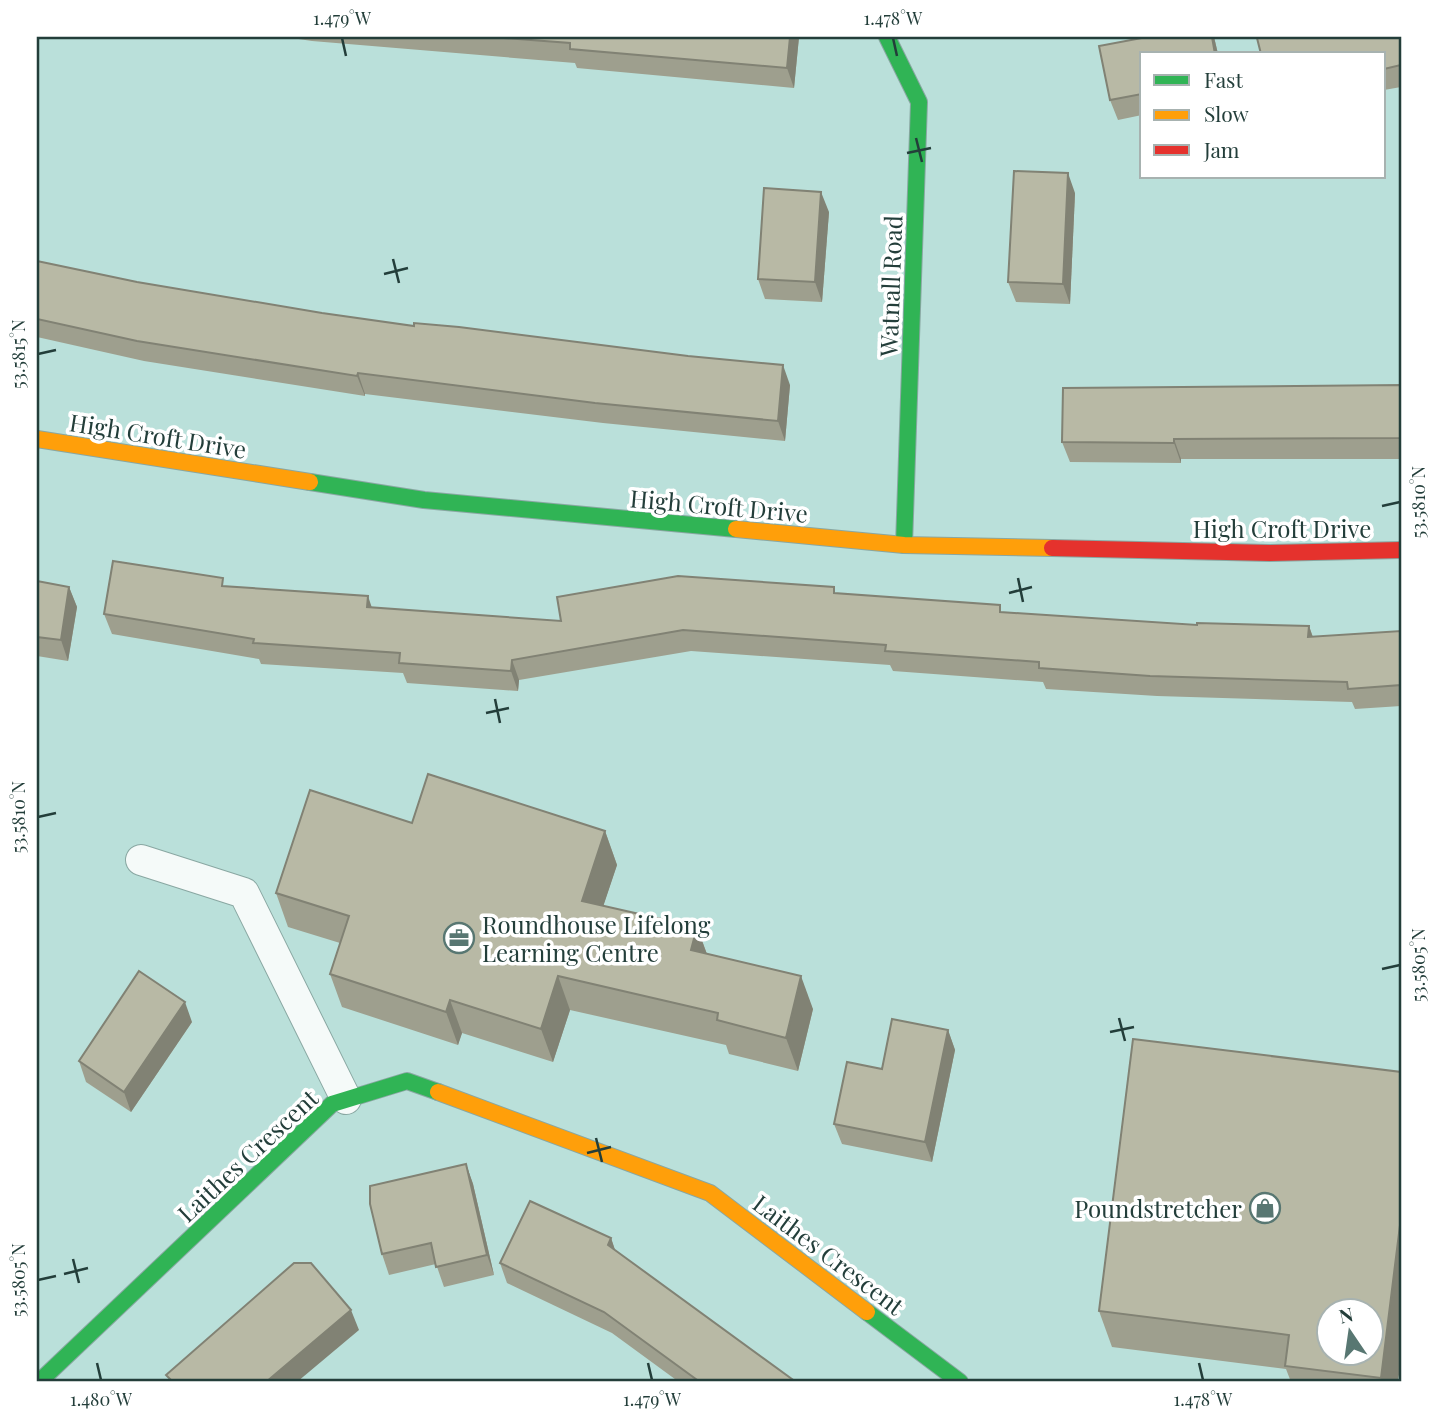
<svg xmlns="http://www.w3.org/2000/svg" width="1438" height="1419" font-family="'Playfair Display',serif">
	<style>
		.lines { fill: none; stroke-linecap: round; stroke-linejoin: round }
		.lane-casing { stroke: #89a7a2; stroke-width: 32 }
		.fast-casing { stroke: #89a7a2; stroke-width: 18 }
		.slow-casing { stroke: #89a7a2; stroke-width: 18 }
		.jam-casing { stroke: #89a7a2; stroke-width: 18 }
		.lane { stroke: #f5faf9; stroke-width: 30 }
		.fast { stroke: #30b455; stroke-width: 16 }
		.slow { stroke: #ff9f0a; stroke-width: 16 }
		.jam { stroke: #e5322d; stroke-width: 16 }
		.wall { fill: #9e9f8e }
		.shaded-wall { fill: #818274 }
		.building { fill: #b8b9a5; stroke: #818274; stroke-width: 2; fill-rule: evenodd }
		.ticks { fill: none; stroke: #233e3a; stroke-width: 2.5 }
		.labels { text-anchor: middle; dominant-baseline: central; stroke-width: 7; stroke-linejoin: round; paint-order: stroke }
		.street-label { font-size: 24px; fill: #233e3a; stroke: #fff }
		.poi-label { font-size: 24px; fill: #233e3a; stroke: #fff; text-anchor: start }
		.neatline { fill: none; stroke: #233e3a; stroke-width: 2.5 }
		.ticks-label { font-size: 18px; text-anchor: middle; fill: #233e3a }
	</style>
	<rect width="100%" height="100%" fill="#bae0da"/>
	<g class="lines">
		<g class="lane-casing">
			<path id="lane" d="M141,860L244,893L346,1099"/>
		</g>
		<g class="fast-casing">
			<g id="fast">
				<path d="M887,37L919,102L904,545"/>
				<path d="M310,482L424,500L736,529"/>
				<path d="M867,1312L960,1382"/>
				<path d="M39,1382L332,1104L407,1081L438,1092"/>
			</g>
		</g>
		<g class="slow-casing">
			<g id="slow">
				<path d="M37,439L310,482"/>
				<path d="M736,529L904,545L1052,548"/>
				<path d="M438,1092L710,1193L867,1312"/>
			</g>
		</g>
		<g class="jam-casing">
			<path id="jam" d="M1052,548L1270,553L1401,550"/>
		</g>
		<use href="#lane" class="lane"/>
		<use href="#fast" class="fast"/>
		<use href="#slow" class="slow"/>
		<use href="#jam" class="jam"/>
	</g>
	<g class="wall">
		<path d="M285,37H799L794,88L577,68L575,63L312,41Z"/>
		<path d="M1147,37H1214L1218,54H1142V115L1118,120L1110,100L1099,46Z"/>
		<path d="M1401,37V87L1384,90V54Z"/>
		<path d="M1075,193L1070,304L1016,302L1008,282Z"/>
		<path d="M829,212L822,302L765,299L758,279Z"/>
		<path d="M37,261L137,282L322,313L790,385L785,441L603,423L365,394V396L144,361L37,337Z"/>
		<path d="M1401,385V459H1181V463L1070,462L1062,442Z"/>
		<path d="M37,581L69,587L77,607L68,661L37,656Z"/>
		<path d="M226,587L372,608L561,621L837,594L1003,612L1197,625L1309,626L1313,637L1401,631V706L1355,709L1352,702L1157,696L1046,689L1043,682L893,671L890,665L691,651L519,680L518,691L407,683L403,673L261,664L259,659L112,634L104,614Z"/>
		<path d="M412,823L605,831L617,865L603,906L697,927L707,954L813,1009L798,1071L729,1054L726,1045L570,1010L553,1062L462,1033L458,1045L342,1007L330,974L340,943L288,927L276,893Z"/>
		<path d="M192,1022L131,1112L86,1082L79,1061Z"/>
		<path d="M948,1030L955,1050L932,1162L842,1144L834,1124L882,1069Z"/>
		<path d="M1133,1039L1398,1382H1291L1286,1369L1112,1347L1099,1311Z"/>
		<path d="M466,1164L473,1184L494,1275L444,1287L436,1264L389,1275L382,1254Z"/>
		<path d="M611,1238L615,1250L796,1382H679L612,1333L507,1283L500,1263Z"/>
	</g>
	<g class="shaded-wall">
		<path d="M790,37H799L794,88L787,68Z"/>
		<path d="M1212,37H1214L1218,54H1215Z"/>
		<path d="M1068,173L1075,193L1070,304L1063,284Z"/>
		<path d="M821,192L829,212L822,302L815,282Z"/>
		<path d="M783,365L790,385L785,441L778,421Z"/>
		<path d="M358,373L365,394V396L357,376Z"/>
		<path d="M1174,439L1181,459V463L1174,443Z"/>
		<path d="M69,587L77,607L68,661L61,640Z"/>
		<path d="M368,596L375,617L367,607Z"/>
		<path d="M1309,626L1316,647L1308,637Z"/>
		<path d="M512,660L519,680L518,691L511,671Z"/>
		<path d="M605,831L617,865L594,934L582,901Z"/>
		<path d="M697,927L709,960L691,950Z"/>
		<path d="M558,976L570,1010L553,1062L541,1029Z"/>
		<path d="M801,976L813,1009L798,1071L786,1038Z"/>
		<path d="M450,1000L462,1033L458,1045L446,1012Z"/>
		<path d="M185,1002L192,1022L131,1112L124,1092Z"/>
		<path d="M948,1030L955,1050L932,1162L925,1142Z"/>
		<path d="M466,1164L473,1184L494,1275L487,1255Z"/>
		<path d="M1401,1217V1359L1398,1382H1383L1381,1378Z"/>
		<path d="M611,1238L618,1259L608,1245Z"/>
		<path d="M351,1310L359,1330L297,1382H266Z"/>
	</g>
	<g class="building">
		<path d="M490,37H790L787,68L570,49V43Z"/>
		<path d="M1147,37H1212L1215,54H1142V94L1110,100L1099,46Z"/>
		<path d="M1265,37H1401V65L1384,69V54H1261L1257,38Z"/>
		<path d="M1014,171L1068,173L1063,284L1008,282Z"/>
		<path d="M764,188L821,192L815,282L758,279Z"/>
		<path d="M37,261L137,282L322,313L414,326V323L459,327L688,356L783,365L778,421L595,403L358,373L357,376L137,341L37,319Z"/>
		<path d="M1401,385V438L1174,439V443L1062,442L1063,388Z"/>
		<path d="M113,561L223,578L222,586L368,596L367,607L561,621L557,597L678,576L834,587V593L1000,605V612L1197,625V623L1309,626L1308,637L1401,631V685L1348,689L1347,682L1150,676L1039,668V662L885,651L886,645L683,630L512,660L511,671L399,663L400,653L253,643L254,639L104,614Z"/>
		<path d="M37,581L69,587L61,640L37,637Z"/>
		<path d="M428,774L605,831L582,901L697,927L691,950L801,976L786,1038L717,1020L718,1013L558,976L541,1029L450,1000L446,1012L330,974L349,916L276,893L310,790L412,823Z"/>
		<path d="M139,971L185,1002L124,1092L79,1061Z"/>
		<path d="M892,1019L948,1030L925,1142L834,1124L847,1062L882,1069Z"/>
		<path d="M1133,1039L1401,1072V1217L1381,1378L1285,1366L1289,1335L1099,1311ZM1329,1311H1371V1353H1329Z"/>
		<path d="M466,1164L487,1255L436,1267L431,1243L382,1254L370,1204V1186Z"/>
		<path d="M530,1201L611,1238L608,1245L796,1382H700L604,1312L500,1263Z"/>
		<path d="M294,1263H311L351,1310L266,1382H173L166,1375Z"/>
	</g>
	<path class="ticks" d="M342,38L346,56M893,38L897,56M916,138L922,162M907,153L931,148M393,259L399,283M384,274L408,268M38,354L56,350M1382,506L1400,502M1018,578L1023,602M1009,593L1032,587M495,699L500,723M486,713L509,708M38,817L56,813M1382,969L1400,965M1119,1018L1125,1041M1110,1032L1134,1027M596,1138L602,1162M587,1153L611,1147M73,1259L79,1283M64,1274L88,1268M38,1280L56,1276M97,1363L101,1380M648,1363L652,1380M1199,1363L1203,1380"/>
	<defs>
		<g id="office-ring" transform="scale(1.575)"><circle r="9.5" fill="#fff" stroke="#587772" stroke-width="1.5"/><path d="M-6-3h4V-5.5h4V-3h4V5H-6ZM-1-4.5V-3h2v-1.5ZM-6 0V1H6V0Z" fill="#587772"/></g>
		<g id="shop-ring" transform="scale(1.575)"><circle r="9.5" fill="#fff" stroke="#587772" stroke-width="1.5"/><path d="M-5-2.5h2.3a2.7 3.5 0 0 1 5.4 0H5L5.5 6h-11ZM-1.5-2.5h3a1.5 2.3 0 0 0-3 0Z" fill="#587772"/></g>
	</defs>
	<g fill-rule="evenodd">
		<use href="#office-ring" x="459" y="938"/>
		<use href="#shop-ring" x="1265" y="1208"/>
	</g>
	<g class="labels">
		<g class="street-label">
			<text transform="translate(890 286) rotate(-88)">Watnall Road</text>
			<text transform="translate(158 435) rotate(9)">High Croft Drive</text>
			<text transform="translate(719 505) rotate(5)">High Croft Drive</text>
			<text x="1282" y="528">High Croft Drive</text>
			<text transform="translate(247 1155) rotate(-43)">Laithes Crescent</text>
			<text transform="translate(829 1254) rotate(37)">Laithes Crescent</text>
		</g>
		<g class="poi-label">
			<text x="482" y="924">Roundhouse Lifelong<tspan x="482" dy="28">Learning Centre</tspan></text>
			<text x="1242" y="1208" text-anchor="end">Poundstretcher</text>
		</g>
	</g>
	<rect width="1438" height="1419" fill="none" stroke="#ffffff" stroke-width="77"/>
	<rect x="1140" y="52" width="245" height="126" fill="#ffffff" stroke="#a7b2b0" stroke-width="2"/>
	<rect x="1154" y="75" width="35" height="10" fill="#30b455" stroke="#a7b2b0" stroke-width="2"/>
	<text x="1204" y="88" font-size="21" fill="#233e3a">Fast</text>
	<rect x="1154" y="110" width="35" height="10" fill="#ff9f0a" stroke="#a7b2b0" stroke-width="2"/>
	<text x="1204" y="122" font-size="21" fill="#233e3a">Slow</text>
	<rect x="1154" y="145" width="35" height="10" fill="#e5322d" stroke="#a7b2b0" stroke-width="2"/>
	<text x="1204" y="158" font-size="21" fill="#233e3a">Jam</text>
	<g transform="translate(1350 1332) rotate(347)"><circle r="33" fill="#ffffff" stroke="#a7b2b0" stroke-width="2"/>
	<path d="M0-5L12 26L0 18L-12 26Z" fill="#587772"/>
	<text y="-10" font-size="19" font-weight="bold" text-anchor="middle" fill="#233e3a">N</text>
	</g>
	<rect x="38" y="38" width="1362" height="1342" class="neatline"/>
	<g class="ticks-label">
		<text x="342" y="25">1.479°W</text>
		<text x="893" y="25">1.478°W</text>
		<text transform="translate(19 354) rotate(-90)" y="6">53.5815°N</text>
		<text transform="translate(1419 502) rotate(-90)" y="6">53.5810°N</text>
		<text transform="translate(19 817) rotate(-90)" y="6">53.5810°N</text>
		<text transform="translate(1419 965) rotate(-90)" y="6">53.5805°N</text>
		<text transform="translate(19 1280) rotate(-90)" y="6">53.5805°N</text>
		<text x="101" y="1406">1.480°W</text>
		<text x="652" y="1406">1.479°W</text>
		<text x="1203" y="1406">1.478°W</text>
	</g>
</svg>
